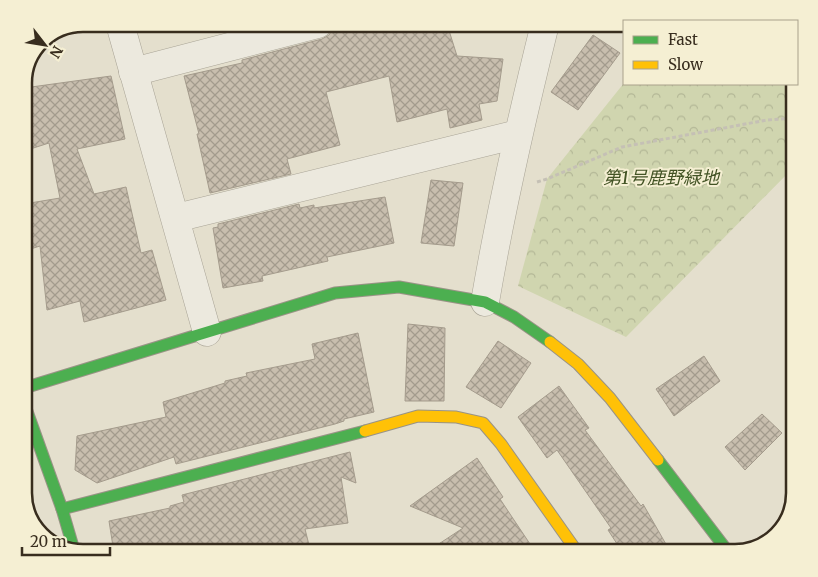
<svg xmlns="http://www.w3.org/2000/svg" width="818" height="577" font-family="Merriweather,'Noto Sans JP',serif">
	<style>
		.park { fill: url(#park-crowns) }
		.building { fill: url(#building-cross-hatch); stroke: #a49b8c }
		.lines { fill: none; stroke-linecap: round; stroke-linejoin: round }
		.street-casing { stroke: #a9a496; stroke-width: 29 }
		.fast-casing { stroke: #999386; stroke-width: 13 }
		.slow-casing { stroke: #999386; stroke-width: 13 }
		.path { stroke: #c5c0b5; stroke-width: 3; stroke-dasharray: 4 2.5; stroke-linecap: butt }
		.street { stroke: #ece9de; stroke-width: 28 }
		.fast { stroke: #4caf50; stroke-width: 11 }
		.slow { stroke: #ffc107; stroke-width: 11 }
		.labels { text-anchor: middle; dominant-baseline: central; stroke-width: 4; stroke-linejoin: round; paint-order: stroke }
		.park-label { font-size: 18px; font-style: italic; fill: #435425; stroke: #f5efd3 }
		.rim { fill: none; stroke: #382d1e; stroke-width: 2.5 }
	</style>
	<defs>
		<pattern id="park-crowns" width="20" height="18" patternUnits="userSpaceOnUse" patternTransform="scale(1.25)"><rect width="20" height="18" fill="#d0d5af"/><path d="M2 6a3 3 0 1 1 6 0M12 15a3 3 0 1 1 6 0" fill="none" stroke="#b3b796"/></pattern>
		<pattern id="building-cross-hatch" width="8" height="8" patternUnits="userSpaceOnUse" patternTransform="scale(1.25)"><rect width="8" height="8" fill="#c8beae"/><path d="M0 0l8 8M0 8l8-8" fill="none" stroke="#a39b8d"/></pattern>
	</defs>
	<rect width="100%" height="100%" fill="#e4dfcd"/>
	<path class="park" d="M624,83L794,84V167L626,337L518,286L547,179Z"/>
	<g class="building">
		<path d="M355,24H447L457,56L503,59L497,101L479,104L482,120L450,128L447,109L397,122L389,76L326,92L340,145L287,159L291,174L210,193L197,134H199L184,76L242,63V60L322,39L329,35L332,30Z"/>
		<path d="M593,35L620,53L578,110L551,92Z"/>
		<path d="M111,76L125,139L77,149L94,194L126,187L141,253L152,250L166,300L84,322L80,301L47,310L40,246L24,251V204L60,198L49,143L24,151V88Z"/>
		<path d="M431,180L463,183L454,246L421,243Z"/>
		<path d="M385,197L394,243L327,257L328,261L262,276L263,281L223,288L213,228L218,227V224L299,204L300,208L314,205V208Z"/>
		<path d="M408,324L445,328L444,401H405Z"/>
		<path d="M358,333L374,412L344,419V421L335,424L176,464L174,457L97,483L75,470L77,436L166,417L163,402L225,383V381L247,376L246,373L315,359L312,344Z"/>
		<path d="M498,341L531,363L501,408L466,387Z"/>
		<path d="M704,356L720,381L674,416L656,389Z"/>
		<path d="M559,386L589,428L585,430L641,506L643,504L671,553H623L608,530L611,528L557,450L547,458L518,417Z"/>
		<path d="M762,414L782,433L745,470L725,447Z"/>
		<path d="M350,452L356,483L341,477L348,523L305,529L311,553H114L109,521L170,508V506L184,502L182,495Z"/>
		<path d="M477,458L503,497L500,499L536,553H425L463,528L410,506Z"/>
	</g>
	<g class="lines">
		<g class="street-casing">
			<g id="street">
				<path d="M120,24L207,332"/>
				<path d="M133,72L318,24"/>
				<path d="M176,218L518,134"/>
				<path d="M485,302C501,208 522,117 545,24"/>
			</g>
		</g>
		<g class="fast-casing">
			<g id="fast">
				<path d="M24,388L335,293L399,287L485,302L514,317L550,342"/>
				<path d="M24,403L62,509L74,550"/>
				<path d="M658,460L729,553"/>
				<path d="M62,509L365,431"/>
			</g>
		</g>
		<g class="slow-casing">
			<g id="slow">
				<path d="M550,342L578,364L610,398L658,460"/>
				<path d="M365,431L418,416L456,417L483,423L501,444L578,553"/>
			</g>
		</g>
		<path class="path" d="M537,182L547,179L622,147L767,120L794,118"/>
		<use href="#street" class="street"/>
		<use href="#fast" class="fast"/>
		<use href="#slow" class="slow"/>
	</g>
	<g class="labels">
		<g class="park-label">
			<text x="661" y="177">第1号鹿野緑地</text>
		</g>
	</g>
	<path d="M0 0H818V577H0ZM83 32H735A51 51 0 0 1 786 83V493A51 51 0 0 1 735 544H83A51 51 0 0 1 32 493V83A51 51 0 0 1 83 32Z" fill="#f5efd3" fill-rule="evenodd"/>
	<path class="rim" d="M83 32H735A51 51 0 0 1 786 83V493A51 51 0 0 1 735 544H83A51 51 0 0 1 32 493V83A51 51 0 0 1 83 32Z"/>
	<rect x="623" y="20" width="175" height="65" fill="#f5efd3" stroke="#a9a18b"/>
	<rect x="633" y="36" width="25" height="8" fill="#4caf50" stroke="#a9a18b"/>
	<text x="668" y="45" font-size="15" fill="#382d1e">Fast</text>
	<rect x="633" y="61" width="25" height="8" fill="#ffc107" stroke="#a9a18b"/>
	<text x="668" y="70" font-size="15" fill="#382d1e">Slow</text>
	<g transform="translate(45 45) rotate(121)" stroke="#f5efd3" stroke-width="4" paint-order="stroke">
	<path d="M0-4L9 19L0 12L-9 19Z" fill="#382d1e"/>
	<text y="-8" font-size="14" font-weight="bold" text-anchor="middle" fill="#382d1e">N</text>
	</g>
	<path d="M22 547v8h88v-8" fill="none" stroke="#382d1e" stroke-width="2.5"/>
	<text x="30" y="547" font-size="15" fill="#382d1e" stroke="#f5efd3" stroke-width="4" paint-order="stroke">20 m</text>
</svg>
